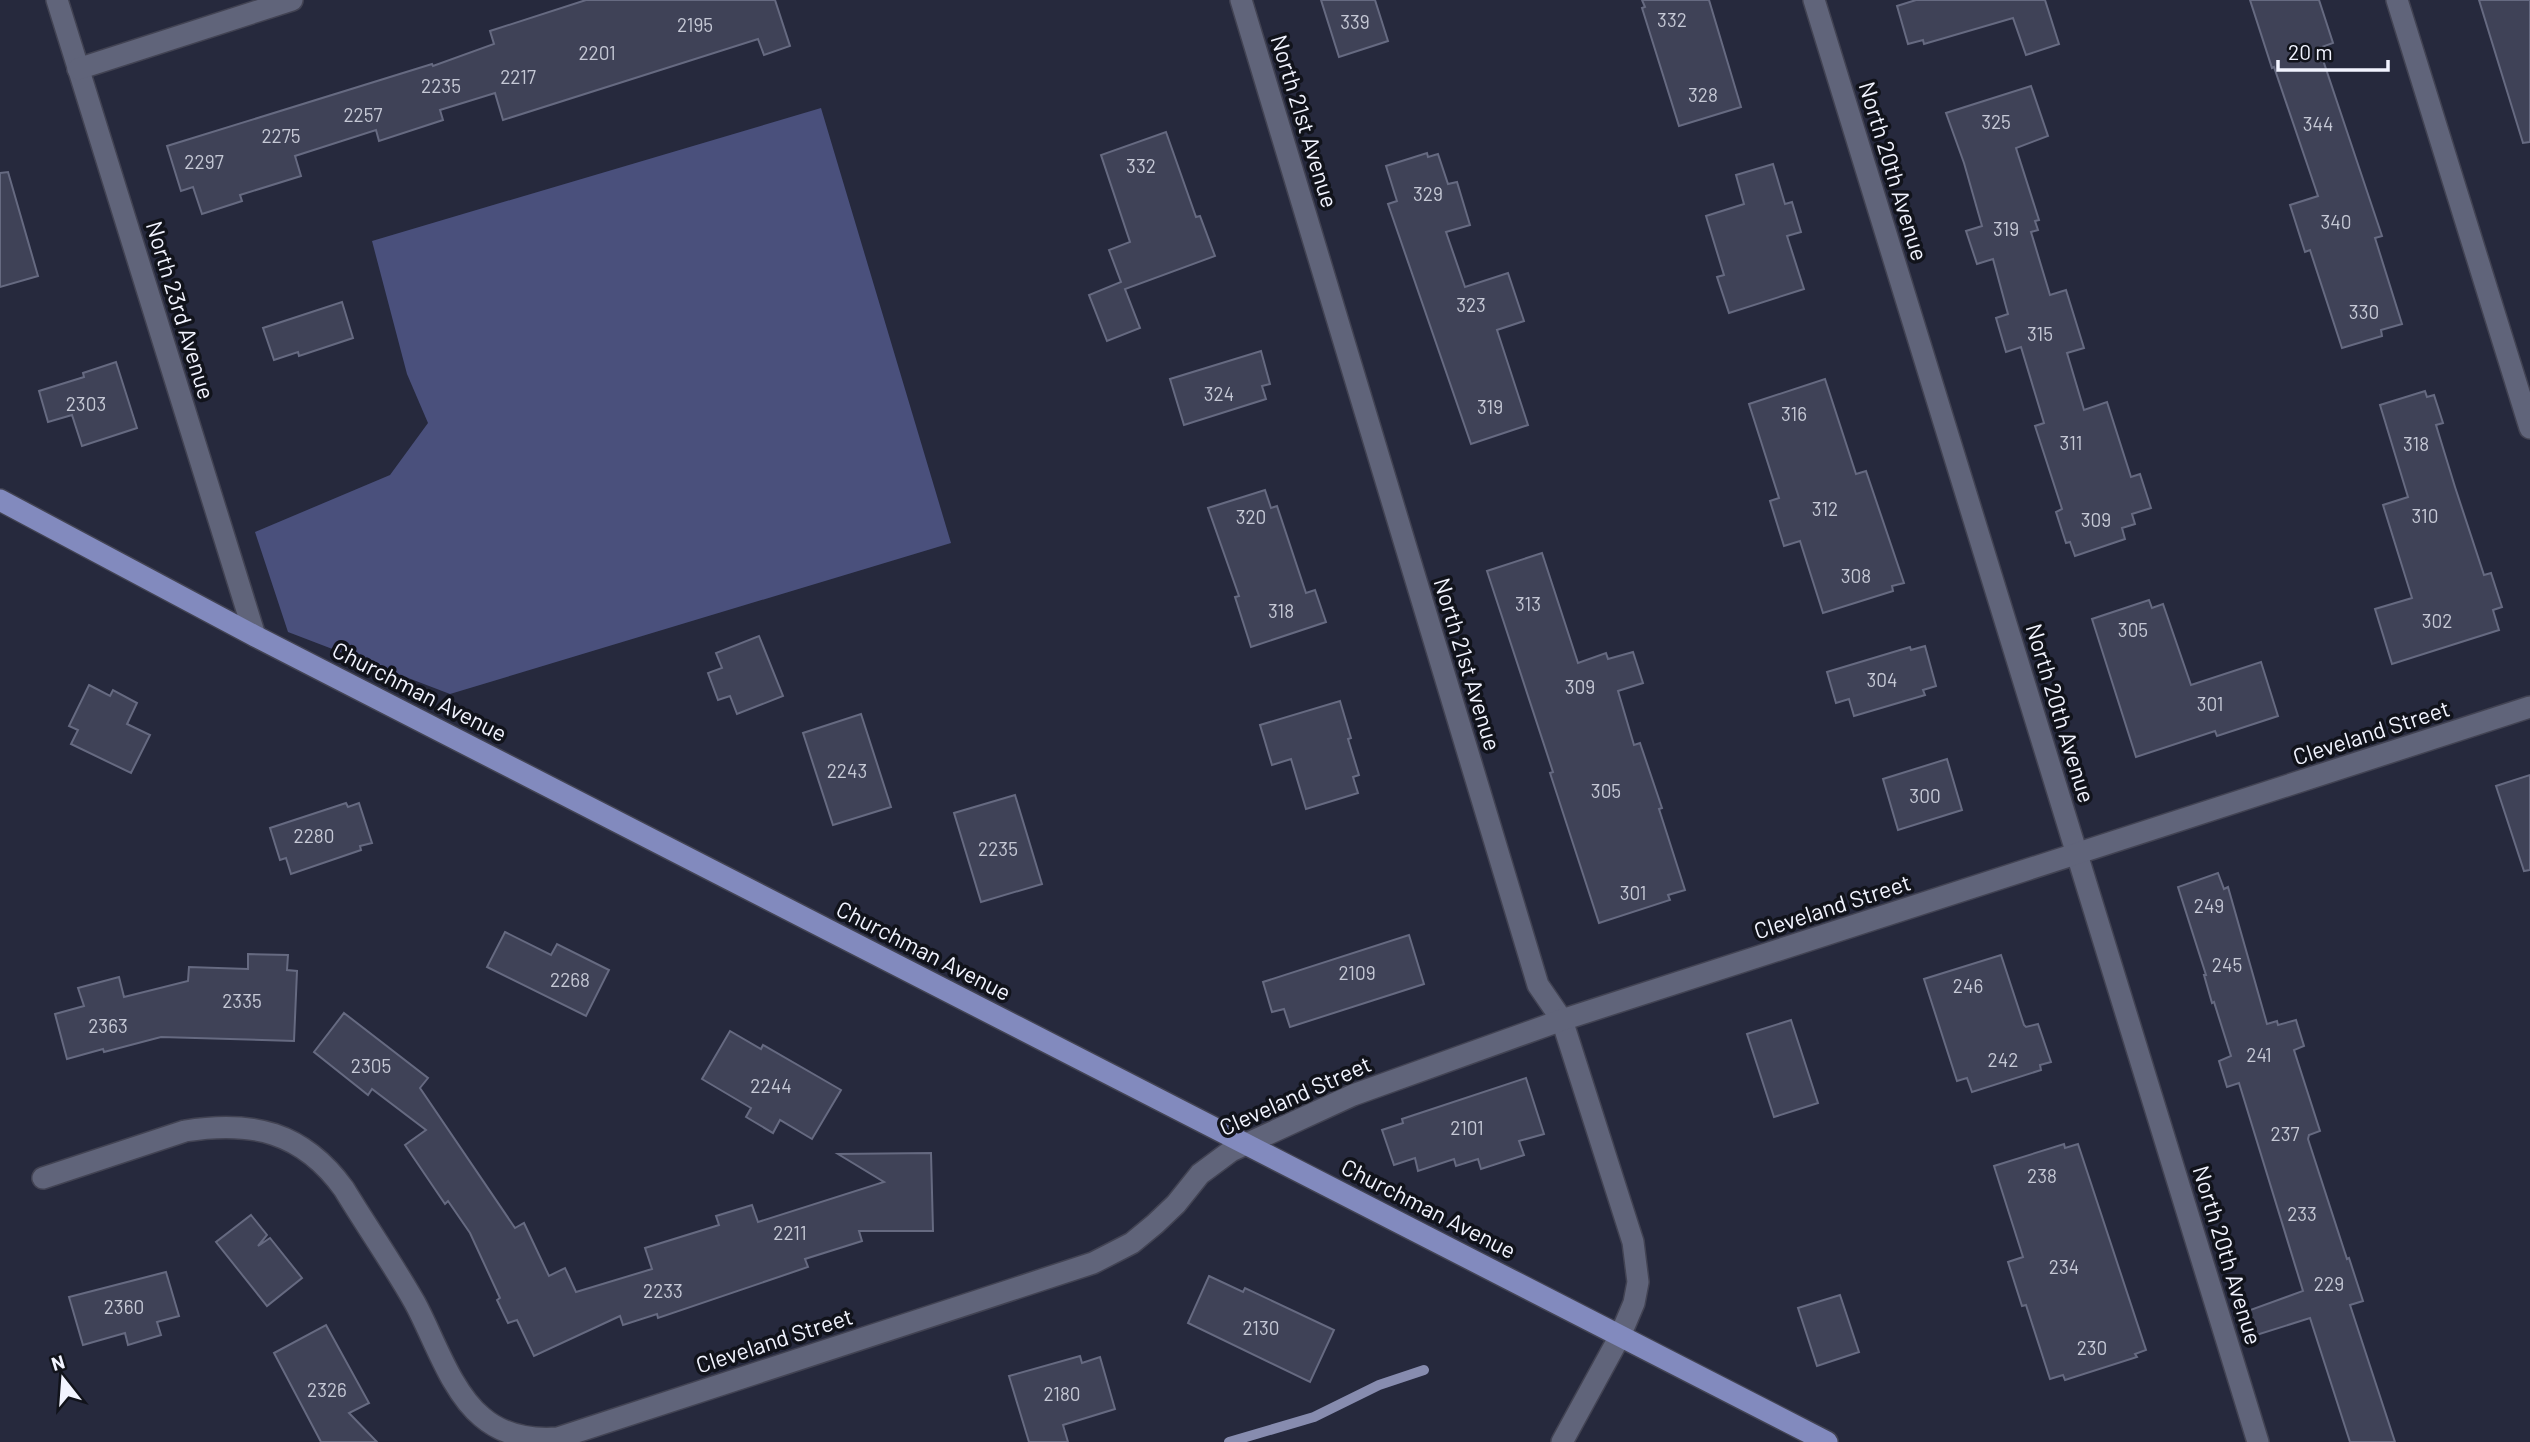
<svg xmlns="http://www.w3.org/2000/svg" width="2530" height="1442" font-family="Barlow,sans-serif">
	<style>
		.forest { fill: #4a507c }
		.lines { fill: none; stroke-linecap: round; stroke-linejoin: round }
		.stream { stroke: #878caf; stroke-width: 10 }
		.building { fill: #3f4257; stroke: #666a81; stroke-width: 2 }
		.minor-casing { stroke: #424353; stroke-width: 24 }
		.major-casing { stroke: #424353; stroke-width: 24 }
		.minor { stroke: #60647a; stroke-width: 21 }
		.major { stroke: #828abe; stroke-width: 21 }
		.labels { text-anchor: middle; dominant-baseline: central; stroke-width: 7; stroke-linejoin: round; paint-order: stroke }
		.number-label { font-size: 19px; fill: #c5c8d5 }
		.street-label { font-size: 23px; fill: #f2f4ff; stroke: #11131b }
	</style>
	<rect width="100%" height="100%" fill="#26293d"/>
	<path class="forest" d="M821,108L951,543L450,694L288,632L255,532L390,475L428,423L407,374L372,241Z"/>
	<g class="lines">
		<path class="stream" d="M1229,1442L1314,1417L1379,1385L1424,1370"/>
	</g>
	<g class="building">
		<path d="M586,0H775L790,46L764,55L758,39L503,120L495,93L440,110L443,120L379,141L376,130L295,156L301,176L240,195L242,201L202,214L193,187L181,191L167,146L432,64L433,66L494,44L490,31Z"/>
		<path d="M1321,0H1375L1388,41L1339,57Z"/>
		<path d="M1642,0H1709L1741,107L1679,126L1642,8L1645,7Z"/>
		<path d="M1916,0H2045L2059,44L2026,55L2013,18L1924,44L1923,40L1908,44L1897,6Z"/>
		<path d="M2250,0H2319L2333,43L2319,48L2382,236L2375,238L2402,324L2381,330L2382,336L2342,348L2310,250L2305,252L2290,205L2318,196L2274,67L2272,68Z"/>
		<path d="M2479,0H2530V142L2523,143Z"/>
		<path d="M2031,86L2048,136L2016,148L2039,220L2035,221L2038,230L2031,232L2050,295L2066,290L2084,348L2067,353L2084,410L2107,402L2131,477L2140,474L2151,508L2132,514L2135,524L2122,528L2125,539L2075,556L2070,542L2066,543L2056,512L2062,509L2035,426L2044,423L2021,347L2006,352L1996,318L2008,314L1993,259L1977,264L1966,231L1982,226L1964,163L1946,113Z"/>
		<path d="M1166,132L1196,217L1200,216L1215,256L1125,289L1140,328L1107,341L1089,295L1121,282L1109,250L1130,242L1101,155Z"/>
		<path d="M1427,153L1428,157L1438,154L1448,184L1457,182L1470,225L1446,232L1465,287L1508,273L1524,321L1497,330L1528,425L1471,444L1388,204L1397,201L1386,166Z"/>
		<path d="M1773,164L1785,204L1792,202L1801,232L1787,236L1804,289L1729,313L1717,277L1724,275L1706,216L1744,204L1736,175Z"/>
		<path d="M8,172L38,276L0,287V173Z"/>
		<path d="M342,302L353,338L299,356L298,352L274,360L263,328Z"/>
		<path d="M1261,351L1270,384L1262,386L1266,399L1184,425L1170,379Z"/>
		<path d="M116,362L137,428L82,446L72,415L48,422L39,391L84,377L83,373Z"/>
		<path d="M1825,379L1856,474L1866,471L1904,583L1892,586L1893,591L1823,613L1800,541L1784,546L1770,501L1779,498L1749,404Z"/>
		<path d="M2425,391L2427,397L2434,395L2443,423L2436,425L2455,487L2484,575L2491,573L2502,607L2493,610L2499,630L2392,664L2375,609L2412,598L2383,505L2408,497L2380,405Z"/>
		<path d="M1265,490L1271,508L1277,506L1306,593L1315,590L1326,622L1251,647L1235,597L1239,596L1208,508Z"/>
		<path d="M1542,553L1578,663L1606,653L1608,659L1633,652L1643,683L1618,691L1634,745L1640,743L1662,808L1659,809L1685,890L1668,895L1670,900L1599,923L1550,773L1553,772L1487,571Z"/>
		<path d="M2149,600L2152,608L2163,604L2191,685L2261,662L2278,716L2217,736L2215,731L2136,757L2092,619Z"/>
		<path d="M759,636L783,696L737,714L730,696L718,700L708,673L722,668L716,653Z"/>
		<path d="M1925,646L1936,686L1923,690L1925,695L1854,716L1849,699L1836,703L1827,672L1910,647L1911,650Z"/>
		<path d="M89,685L110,696L113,690L137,703L127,724L150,735L131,773L71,744L78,730L69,726Z"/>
		<path d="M1340,701L1351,738L1348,739L1359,775L1353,777L1358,793L1306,809L1291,759L1272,765L1260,725Z"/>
		<path d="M861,714L891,807L833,825L803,733Z"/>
		<path d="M1947,759L1962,810L1898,830L1883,779Z"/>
		<path d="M2530,775V870L2524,871L2496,786Z"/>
		<path d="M1015,795L1042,884L981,902L954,813Z"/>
		<path d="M346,803L348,807L359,803L372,843L360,846L361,850L291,874L286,858L280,860L270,828Z"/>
		<path d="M2218,873L2224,889L2228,887L2267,1024L2277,1021L2278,1025L2296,1020L2304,1046L2294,1050L2320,1131L2309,1135L2308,1139L2347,1259L2349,1258L2363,1301L2350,1305L2395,1442H2350L2310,1318L2250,1337L2242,1313L2303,1291L2239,1083L2227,1087L2219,1061L2231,1056L2214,1002L2212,1003L2204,975H2206L2178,887Z"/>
		<path d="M505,932L551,955L557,944L609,970L586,1016L487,967Z"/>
		<path d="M1409,935L1424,984L1290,1027L1284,1009L1272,1012L1263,982Z"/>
		<path d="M248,954L288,955L287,970L297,971L294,1041L161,1037L104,1052L103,1049L67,1059L55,1014L84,1006L78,988L119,977L124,997L188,981L189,967L248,969Z"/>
		<path d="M2001,955L2024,1025L2026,1027L2038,1024L2051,1062L2040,1065L2041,1070L1972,1092L1967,1078L1957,1081L1924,979Z"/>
		<path d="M344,1013L428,1078L420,1088L515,1228L524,1223L549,1276L565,1268L576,1292L652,1269L645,1248L719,1225L716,1216L752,1205L758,1222L884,1182L838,1154L931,1153L933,1231H859L862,1241L805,1259L808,1267L658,1318L657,1314L623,1325L620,1316L534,1356L517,1320L508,1323L497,1300L500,1298L470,1233L448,1201L445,1204L405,1145L426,1130L372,1089L368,1095L314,1052Z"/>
		<path d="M1791,1020L1818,1103L1774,1117L1747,1034Z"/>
		<path d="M730,1031L761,1049L763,1045L841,1090L812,1139L780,1120L773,1133L746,1117L751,1108L702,1079Z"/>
		<path d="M1526,1078L1544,1134L1519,1141L1524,1155L1481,1169L1478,1159L1456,1166L1454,1159L1418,1171L1415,1158L1394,1165L1382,1130L1403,1123L1402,1119Z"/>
		<path d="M2064,1144L2065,1148L2078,1144L2146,1350L2135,1354L2137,1357L2065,1380L2063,1375L2050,1379L2026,1305L2022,1306L2008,1262L2023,1257L1994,1166Z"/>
		<path d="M251,1215L267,1235L258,1246L270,1238L302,1278L267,1306L216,1242Z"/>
		<path d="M166,1272L179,1316L157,1322L161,1335L128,1345L125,1333L83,1345L69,1297Z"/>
		<path d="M1209,1276L1243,1292L1245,1288L1334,1330L1310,1382L1188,1323Z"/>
		<path d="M1840,1295L1859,1352L1817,1366L1798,1308Z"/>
		<path d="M326,1325L369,1403L349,1413L377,1442H321L274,1353Z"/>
		<path d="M1080,1356L1082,1363L1100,1357L1115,1409L1063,1425L1068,1442H1029L1009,1376Z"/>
	</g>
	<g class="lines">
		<g class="minor-casing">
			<g id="minor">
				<path d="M57,0L255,636"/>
				<path d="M1241,0L1538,985L1562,1020L1633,1242L1638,1282L1634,1303L1620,1336L1562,1442"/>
				<path d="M1814,0L2258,1442"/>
				<path d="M2397,0L2530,428"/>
				<path d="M78,69L292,0"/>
				<path d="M43,1178L185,1131C252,1120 303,1132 344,1189C367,1227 393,1264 415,1303C434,1338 451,1392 482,1417C503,1435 531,1440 558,1438L1093,1263L1132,1243L1155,1224L1176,1204L1200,1174L1231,1151L1353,1095L1562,1020L2530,707"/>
			</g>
		</g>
		<g class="major-casing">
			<path id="major" d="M0,500L255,636L1827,1442"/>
		</g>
		<use href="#minor" class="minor"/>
		<use href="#major" class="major"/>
	</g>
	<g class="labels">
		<g class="number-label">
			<text x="1672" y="19">332</text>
			<text x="1355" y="21">339</text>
			<text x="695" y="24">2195</text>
			<text x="597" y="52">2201</text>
			<text x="518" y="76">2217</text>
			<text x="441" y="85">2235</text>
			<text x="1703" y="94">328</text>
			<text x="363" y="114">2257</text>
			<text x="1996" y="121">325</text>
			<text x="2318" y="123">344</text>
			<text x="281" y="135">2275</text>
			<text x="204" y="161">2297</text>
			<text x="1141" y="165">332</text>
			<text x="1428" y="193">329</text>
			<text x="2336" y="221">340</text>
			<text x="2006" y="228">319</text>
			<text x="1471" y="304">323</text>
			<text x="2364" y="311">330</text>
			<text x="2040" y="333">315</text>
			<text x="1219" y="393">324</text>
			<text x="86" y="403">2303</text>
			<text x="1490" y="406">319</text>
			<text x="1794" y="413">316</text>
			<text x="2071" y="442">311</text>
			<text x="2416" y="443">318</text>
			<text x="1825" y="508">312</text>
			<text x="2425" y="515">310</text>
			<text x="1251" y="516">320</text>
			<text x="2096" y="519">309</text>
			<text x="1856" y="575">308</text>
			<text x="1528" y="603">313</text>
			<text x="1281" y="610">318</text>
			<text x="2437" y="620">302</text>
			<text x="2133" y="629">305</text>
			<text x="1882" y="679">304</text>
			<text x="1580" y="686">309</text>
			<text x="2210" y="703">301</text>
			<text x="847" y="770">2243</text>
			<text x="1606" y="790">305</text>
			<text x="1925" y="795">300</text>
			<text x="314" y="835">2280</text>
			<text x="998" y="848">2235</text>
			<text x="1633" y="892">301</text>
			<text x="2209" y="905">249</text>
			<text x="2227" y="964">245</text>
			<text x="1357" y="972">2109</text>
			<text x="570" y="979">2268</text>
			<text x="1968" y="985">246</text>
			<text x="242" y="1000">2335</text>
			<text x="108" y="1025">2363</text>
			<text x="2259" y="1054">241</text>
			<text x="2003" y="1059">242</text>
			<text x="371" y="1065">2305</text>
			<text x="771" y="1085">2244</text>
			<text x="1467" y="1127">2101</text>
			<text x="2285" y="1133">237</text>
			<text x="2042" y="1175">238</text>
			<text x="2302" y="1213">233</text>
			<text x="790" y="1232">2211</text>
			<text x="2064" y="1266">234</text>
			<text x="2329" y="1283">229</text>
			<text x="663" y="1290">2233</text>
			<text x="124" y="1306">2360</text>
			<text x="1261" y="1327">2130</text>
			<text x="2092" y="1347">230</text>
			<text x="327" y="1389">2326</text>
			<text x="1062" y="1393">2180</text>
		</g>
		<g class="street-label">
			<text transform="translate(1305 121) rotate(73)">North 21st Avenue</text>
			<text transform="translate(1894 171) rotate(73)">North 20th Avenue</text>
			<text transform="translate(181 310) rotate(73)">North 23rd Avenue</text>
			<text transform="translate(1468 664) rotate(73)">North 21st Avenue</text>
			<text transform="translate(420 691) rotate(27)">Churchman Avenue</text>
			<text transform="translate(2061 713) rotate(73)">North 20th Avenue</text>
			<text transform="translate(2371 732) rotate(-18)">Cleveland Street</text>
			<text transform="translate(1832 906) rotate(-18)">Cleveland Street</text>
			<text transform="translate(924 950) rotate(27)">Churchman Avenue</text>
			<text transform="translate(1295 1095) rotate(-24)">Cleveland Street</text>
			<text transform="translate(1429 1208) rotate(27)">Churchman Avenue</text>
			<text transform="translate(2228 1255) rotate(73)">North 20th Avenue</text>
			<text transform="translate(774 1340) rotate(-18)">Cleveland Street</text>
		</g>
	</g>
	<g transform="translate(63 1379) rotate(343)" stroke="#11131b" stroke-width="5" paint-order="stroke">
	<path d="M0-5L12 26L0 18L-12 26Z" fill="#f2f4ff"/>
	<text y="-10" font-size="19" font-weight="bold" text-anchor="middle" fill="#f2f4ff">N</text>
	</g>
	<path d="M2278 60v10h110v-10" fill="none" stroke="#f2f4ff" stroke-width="3.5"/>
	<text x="2288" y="60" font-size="21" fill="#f2f4ff" stroke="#11131b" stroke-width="5" paint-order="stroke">20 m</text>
</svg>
